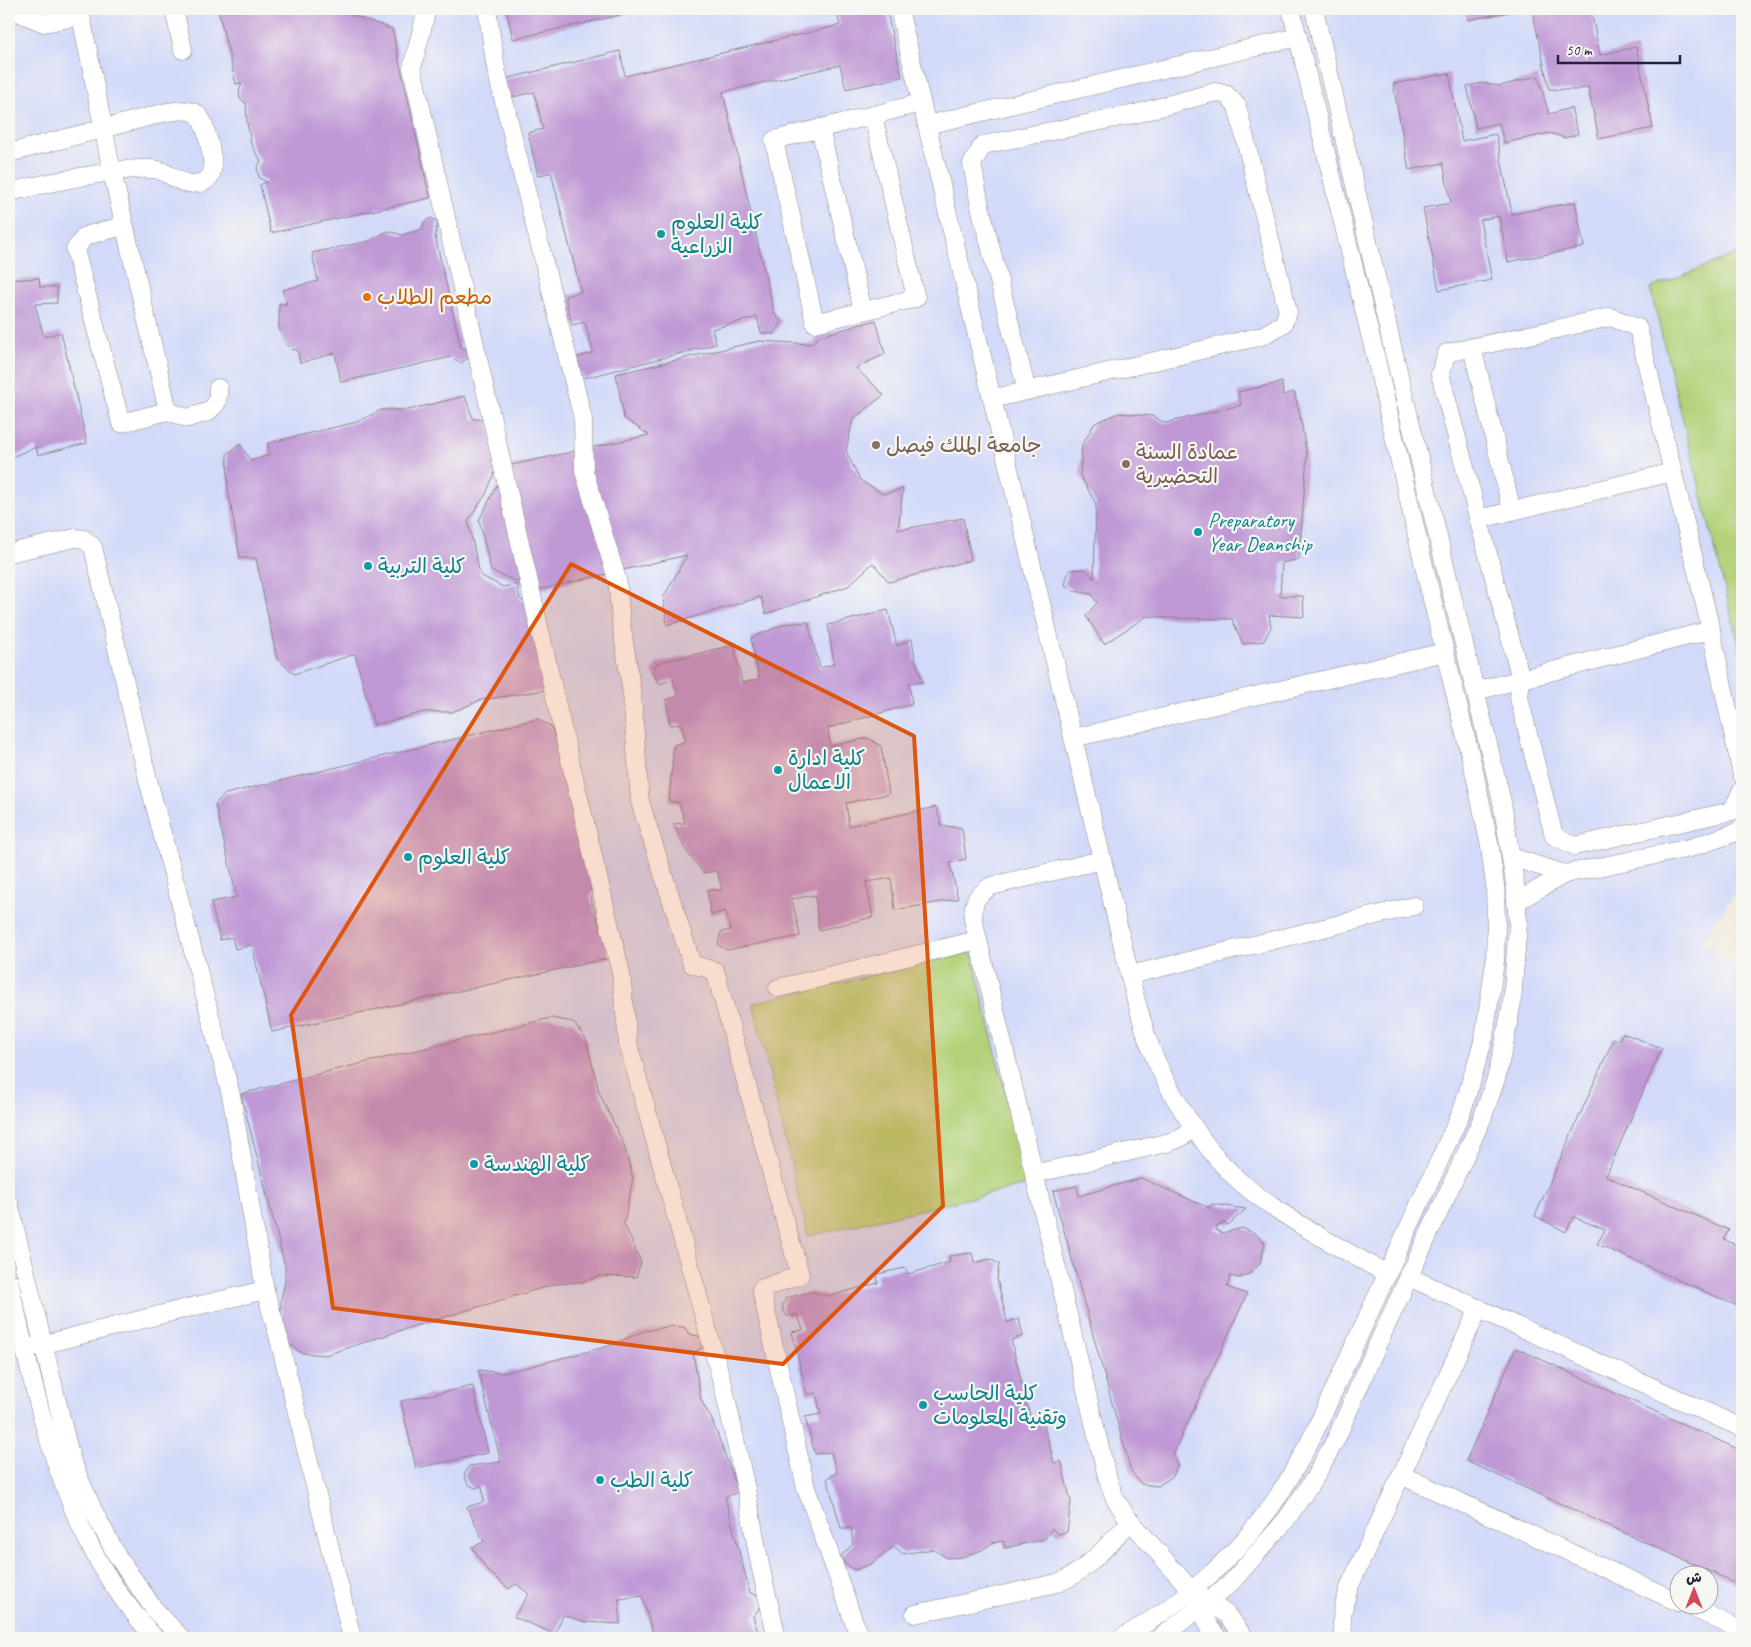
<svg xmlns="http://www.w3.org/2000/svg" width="1751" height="1647" font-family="Caveat,'Playpen Sans Arabic',sans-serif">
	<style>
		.built { fill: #d2d9f9; fill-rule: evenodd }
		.green { fill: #b3d178; stroke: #6a7a5a }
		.building { fill: #bf98d5 }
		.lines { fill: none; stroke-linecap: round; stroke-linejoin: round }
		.minor-casing { stroke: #8a8488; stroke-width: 19 }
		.minor { stroke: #fff; stroke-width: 18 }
		.marked { fill: #de560e; fill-opacity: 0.2; stroke: #de560e; stroke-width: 4; stroke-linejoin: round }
		.culture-dot { fill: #0f9aa8; stroke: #f6f6f2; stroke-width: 2 }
		.food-dot { fill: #e8710a; stroke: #f6f6f2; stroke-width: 2 }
		.education-dot { fill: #8d6e63; stroke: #f6f6f2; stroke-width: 2 }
		.labels { text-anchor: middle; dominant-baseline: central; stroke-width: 4.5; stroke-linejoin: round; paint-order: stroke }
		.culture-label { font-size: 21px; fill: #0d838f; stroke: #f6f6f2; text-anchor: start }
		.food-label { font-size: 21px; fill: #c56008; stroke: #f6f6f2; text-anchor: start }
		.education-label { font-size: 21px; fill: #785e54; stroke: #f6f6f2; text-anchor: start }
	</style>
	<rect width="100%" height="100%" fill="#f6f6f2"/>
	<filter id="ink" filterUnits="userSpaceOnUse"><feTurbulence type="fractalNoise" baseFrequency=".02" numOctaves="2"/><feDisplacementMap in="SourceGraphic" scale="10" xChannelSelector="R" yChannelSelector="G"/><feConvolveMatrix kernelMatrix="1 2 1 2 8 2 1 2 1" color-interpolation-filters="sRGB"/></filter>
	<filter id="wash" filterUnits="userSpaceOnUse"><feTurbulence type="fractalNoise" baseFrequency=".0096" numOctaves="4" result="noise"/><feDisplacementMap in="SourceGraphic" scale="20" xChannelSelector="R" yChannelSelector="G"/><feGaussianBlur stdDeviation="1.12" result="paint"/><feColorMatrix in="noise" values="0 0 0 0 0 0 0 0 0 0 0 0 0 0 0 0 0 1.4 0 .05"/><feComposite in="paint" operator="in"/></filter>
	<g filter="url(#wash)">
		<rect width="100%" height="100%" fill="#f3e7d5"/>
		<path class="built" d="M9,9H1742V882L1702,942L1742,976V1638H9ZM1678,1574H1708V1604H1678Z"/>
		<g class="green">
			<path d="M1742,252V657L1650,288Z"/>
			<path d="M972,952L1027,1185L808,1236L753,1003Z"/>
		</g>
		<g id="blocks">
			<g class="building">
				<path d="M218,9H335L392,29L430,198L271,233L260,185L267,182L259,178L257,168L261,161L251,144L247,122L246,103L240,99L239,91L242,83L236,84Z"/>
				<path d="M506,9H642L643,10L513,39Z"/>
				<path d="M851,9H886L902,77L846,89L840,65L723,92L774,313L782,322L774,334L761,333L757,317L712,329L716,344L585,378L575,367L578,357L593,353L585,322L572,325L565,296L581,292L551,172L538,176L528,133L543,129L534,92L509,98L505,79L620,51L625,76L840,25L837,12Z"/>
				<path d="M1465,9H1519V10L1468,20Z"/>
				<path d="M1532,9H1598L1591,11L1600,55L1636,47L1653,128L1599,139L1588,87L1575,90L1549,89Z"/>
				<path d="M1449,73L1462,141L1496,134L1512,214L1575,202L1584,247L1508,262L1499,216L1480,220L1492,280L1439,290L1423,208L1451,203L1443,163L1409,170L1393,84Z"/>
				<path d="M1538,76L1549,114L1571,108L1578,134L1565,138L1550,133L1504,143L1499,123L1476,128L1467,86L1482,83L1500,86Z"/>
				<path d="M431,218L438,222L435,236L461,348L470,350L469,357L461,363L451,357L341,382L335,353L300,363L297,349L292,350L284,341L279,328V304H287L282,290L318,281L312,253L369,241L388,231L402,235L422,229L424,222Z"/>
				<path d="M39,278L40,287H57V303L35,304L44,337L61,332L87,443L38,455L36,447L9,458V280Z"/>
				<path d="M876,320L885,354L856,368L884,395L853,419L846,451L860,480L883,494L903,489L898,530L963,518L971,560L889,582L873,563L848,586L766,614L761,597L667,625L663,598L687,555L538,590L491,571L479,520L507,466L649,435L624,418L616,374L759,341L811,344L820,336Z"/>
				<path d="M1282,382L1283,395L1294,392L1299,410L1307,456L1299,559L1282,563L1280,596H1303L1304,617L1269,615L1271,627L1264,641L1243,644L1232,619L1169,618L1147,616L1104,644L1086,616L1097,603L1092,594L1074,591L1065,585L1069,570L1085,569L1094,579L1096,504L1080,475L1082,445L1095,423L1119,413L1152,416L1165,423L1241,405L1238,392Z"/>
				<path d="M465,396L473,419H488L497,467L486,494L468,521L480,575L503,587L517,584L520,599L526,603L546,690L481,700L452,712H424L374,725L355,654L294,674L277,659L256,558H240L228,489L227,454L240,444L251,461L269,455L268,443L357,422L381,410H408Z"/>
				<path d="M888,610L897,646L912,639L915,658L923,682L909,683L912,704L828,728L830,746L868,738L881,746L889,794L846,803L849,826L936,807L942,826L962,828L966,859L950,863L958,899L895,910L891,878L866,882L873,917L819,930L815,895L792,899L800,936L727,950L718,945L721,932L731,930L725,911L711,915L707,890H722L717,871L703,873L685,849L673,824L685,823L679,803L669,801L674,745L686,741L681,724L670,725L666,700L678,696L673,679L660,684L652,672L657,663L734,645L742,683L759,679L751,638L784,624L808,622L820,668L834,664L828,625Z"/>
				<path d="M538,719L551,727L558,746L596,889L590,897L610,958L272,1032L252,945L235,949L232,937L220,940L211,902L237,897L215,804L225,794Z"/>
				<path d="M551,1018L573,1022L586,1039L599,1092L624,1145L633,1178L624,1224L641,1262L636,1277L600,1276L581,1282L555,1284L408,1328L326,1355L302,1353L289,1344L281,1324V1298L285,1282V1266L241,1094L326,1072Z"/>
				<path d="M1622,1033L1662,1048L1606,1176L1729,1230L1724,1239L1741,1248L1742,1244V1308L1597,1244L1605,1230L1574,1217L1566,1232L1535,1216L1614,1038L1619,1041Z"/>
				<path d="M1141,1178L1209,1208L1212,1204L1246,1209L1228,1225L1224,1222L1214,1229L1222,1233L1242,1228L1256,1234L1265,1243L1260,1264L1251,1273L1239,1278L1230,1276L1227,1287L1247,1294L1173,1454L1177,1466L1173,1476L1158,1486L1141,1484L1131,1471L1053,1191L1077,1186L1079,1196Z"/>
				<path d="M972,1253L974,1263L990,1259L999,1264L997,1279L1007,1322L1019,1319L1023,1336L1011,1340L1031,1420L1043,1421L1054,1463L1061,1461L1071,1502L1067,1532L1057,1534L1052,1528L1045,1539L1005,1548L1003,1541L992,1543L982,1550L962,1557L947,1558L933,1549L903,1554L894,1546L871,1564L855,1570L845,1564L841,1556L853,1544L851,1528H841L827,1478L837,1473L831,1452L815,1454L805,1417L821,1414L816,1393L807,1395L792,1332L803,1330L798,1315L787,1316L782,1308L786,1298L811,1292L829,1296L878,1283L877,1274L905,1268L908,1274L950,1262L949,1256Z"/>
				<path d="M672,1326L684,1327L689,1334L702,1337V1348L693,1353L701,1400L712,1420L739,1492L725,1497L750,1593L759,1596L762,1605L753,1616L759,1636L756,1638H654L642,1596L619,1599L620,1624L585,1622L563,1615L555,1634L514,1617L529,1594L516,1584L509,1589L487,1570L472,1547L484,1542L467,1507L484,1502L482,1486L475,1488L468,1484L464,1476L469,1466L501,1462L478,1370L504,1373L609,1346L644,1331Z"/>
				<path d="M1516,1348L1742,1451V1586L1466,1461Z"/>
				<path d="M473,1386L488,1453L416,1468L401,1401Z"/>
			</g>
		</g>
	</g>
	<g filter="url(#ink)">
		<use href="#blocks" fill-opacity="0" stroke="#8a8488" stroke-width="1"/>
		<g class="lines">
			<g class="minor-casing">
				<g id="minor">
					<path d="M10,9L44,23L81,16L112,172L168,411"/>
					<path d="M174,9L183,50"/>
					<path d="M422,9L425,17L412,68L558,710L621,973L628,1043L724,1389L747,1494L760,1565L777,1638"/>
					<path d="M487,9L496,69L583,419L584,471L617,579L621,622L632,694L640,802L692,964L715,971L800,1275L761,1289L806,1488L858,1633L864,1638"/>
					<path d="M899,9L1135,997C1139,1011 1143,1024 1147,1038C1164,1087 1205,1153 1245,1186C1288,1221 1339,1247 1387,1274"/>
					<path d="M873,115L916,298L815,323L774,140L921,103"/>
					<path d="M927,125L1298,37"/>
					<path d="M820,128L863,311"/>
					<path d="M9,153L167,112C177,111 188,108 197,114C205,119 215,162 212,171C211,178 205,182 199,183C180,188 168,169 152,169C138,168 124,170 110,172C76,177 43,184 9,192"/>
					<path d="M123,226L85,236L75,250L121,423L168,411L187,418L208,412L216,404L218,396V388"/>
					<path d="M1472,347L1512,511"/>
					<path d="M992,399L1262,336L1283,324L1288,312L1237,106L1227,95L1215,92L1135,114L983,145L972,164L980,206L1027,391"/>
					<path d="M1479,519L1673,472"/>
					<path d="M9,553L75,538L84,539L93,547L148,780L231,1095L265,1290L278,1335L352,1638"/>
					<path d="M1476,691L1711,630"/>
					<path d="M1073,738L1445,652"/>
					<path d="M1742,775L1711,630L1638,328L1611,317L1447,353L1440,374L1521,679L1519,698L1554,836L1575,846L1732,811L1742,790"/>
					<path d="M1511,857L1565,874L1516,902"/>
					<path d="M1102,860L991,886C976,897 973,899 973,919L1106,1473L1115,1499L1127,1517L1191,1590L1210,1628L1218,1638"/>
					<path d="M1565,874L1690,848L1734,833L1742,829"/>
					<path d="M1130,975L1414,906"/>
					<path d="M778,988L978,940"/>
					<path d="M1034,1174L1170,1142L1180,1138L1195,1128"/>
					<path d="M9,1203L71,1459L93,1510L116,1554L154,1609L181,1638"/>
					<path d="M1409,1277L1742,1428"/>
					<path d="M9,1281C30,1373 52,1479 99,1562C114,1589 134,1615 155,1638"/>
					<path d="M33,1347L183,1309L265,1290"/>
					<path d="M1401,1475L1678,1602"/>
					<path d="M1200,1596L1226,1614L1245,1638"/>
					<path d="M1685,1604L1742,1631"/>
					<path d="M915,1614L1057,1583C1087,1572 1109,1543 1131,1521"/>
					<path d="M1121,1638C1180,1606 1233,1560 1272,1505C1289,1481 1303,1455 1316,1429L1462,1111L1484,1038L1495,961L1496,924L1495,885L1490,847L1475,775L1428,583L1377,363L1291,9"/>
					<path d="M1160,1638L1229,1585L1286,1520L1314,1479L1336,1439L1375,1350L1482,1119L1496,1079L1505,1040L1512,1002L1515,962L1518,923L1515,883L1502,802L1394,354L1314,9"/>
					<path d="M1344,1638C1339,1618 1344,1604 1350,1585L1479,1308"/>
				</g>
			</g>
			<use href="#minor" class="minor"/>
		</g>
	</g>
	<path class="marked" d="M571,564L914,736L943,1206L783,1364L333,1308L291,1015Z"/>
	<g class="culture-dot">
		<circle cx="661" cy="234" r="5"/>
		<circle cx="1198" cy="532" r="5"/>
		<circle cx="368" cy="566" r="5"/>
		<circle cx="778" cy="770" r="5"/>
		<circle cx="408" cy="857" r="5"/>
		<circle cx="474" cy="1164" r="5"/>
		<circle cx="923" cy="1405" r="5"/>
		<circle cx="600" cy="1480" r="5"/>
	</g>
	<circle class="food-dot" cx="367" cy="297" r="5"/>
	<g class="education-dot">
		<circle cx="876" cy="445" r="5"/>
		<circle cx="1126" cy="464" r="5"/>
	</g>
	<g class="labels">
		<g class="culture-label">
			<text x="671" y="222">كلية العلوم<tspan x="671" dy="24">الزراعية</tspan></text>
			<text x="1208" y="520">Preparatory<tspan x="1208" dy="24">Year Deanship</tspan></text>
			<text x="378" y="566">كلية التربية</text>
			<text x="788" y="758">كلية ادارة<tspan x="788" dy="24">الاعمال</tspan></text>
			<text x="418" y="857">كلية العلوم</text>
			<text x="484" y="1164">كلية الهندسة</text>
			<text x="933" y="1393">كلية الحاسب<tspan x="933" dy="24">وتقنية المعلومات</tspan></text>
			<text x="610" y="1480">كلية الطب</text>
		</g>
		<g class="food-label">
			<text x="377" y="297">مطعم الطلاب</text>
		</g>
		<g class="education-label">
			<text x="886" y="445">جامعة الملك فيصل</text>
			<text x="1136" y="452">عمادة السنة<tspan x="1136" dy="24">التحضيرية</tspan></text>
		</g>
	</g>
	<rect width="1751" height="1647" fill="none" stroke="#f6f6f2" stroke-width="30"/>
	<g transform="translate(1694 1590)"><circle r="24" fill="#f6f6f2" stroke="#a1a1a9"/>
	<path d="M0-4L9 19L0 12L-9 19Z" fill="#d1495b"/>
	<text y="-8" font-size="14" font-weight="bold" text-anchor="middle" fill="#22223b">ش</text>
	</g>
	<path d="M1558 55v8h122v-8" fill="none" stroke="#22223b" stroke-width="2.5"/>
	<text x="1566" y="55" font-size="15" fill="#22223b" stroke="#f6f6f2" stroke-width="4" paint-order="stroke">50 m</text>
</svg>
